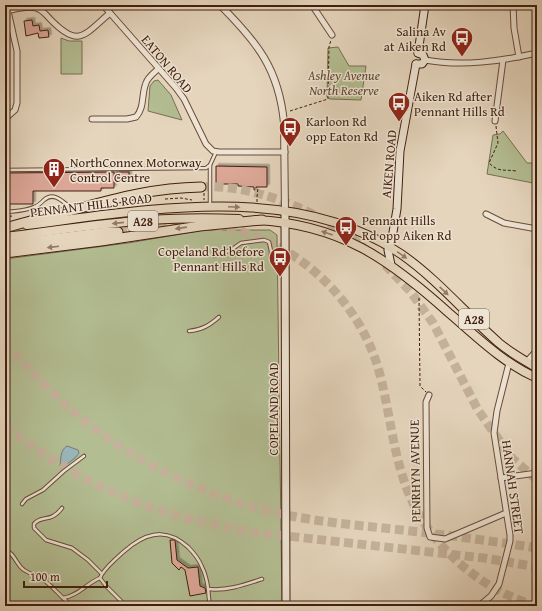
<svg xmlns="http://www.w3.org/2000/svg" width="542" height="611" font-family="'Gentium Book Plus',serif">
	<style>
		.green { fill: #b3bd92; stroke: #7a6e50 }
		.water { fill: #99b6bb; stroke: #767a76 }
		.building { fill: #dca797; stroke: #411f0e; filter: url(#shadow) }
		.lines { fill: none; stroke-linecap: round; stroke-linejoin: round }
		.motorway-tunnel { stroke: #c4b19a; stroke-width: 9; stroke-dasharray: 9 4.5; stroke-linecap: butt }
		.service-casing { stroke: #6a4c3a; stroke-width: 4.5 }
		.minor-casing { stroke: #6a4c3a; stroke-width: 7 }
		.tertiary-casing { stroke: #6a4c3a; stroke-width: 8 }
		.secondary-casing { stroke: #411f0e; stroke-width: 9 }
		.trunk-casing { stroke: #411f0e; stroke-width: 10 }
		.motorway-casing { stroke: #411f0e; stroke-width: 11 }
		.path { stroke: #411f0e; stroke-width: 1; stroke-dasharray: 3 2; stroke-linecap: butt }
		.service { stroke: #eee4d4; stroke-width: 2.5 }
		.minor { stroke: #eee4d4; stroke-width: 5 }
		.tertiary { stroke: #eee4d4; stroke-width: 6 }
		.secondary { stroke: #eee4d4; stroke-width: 7 }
		.trunk { stroke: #e5d5bd; stroke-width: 8 }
		.motorway { stroke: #e5d5bd; stroke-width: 9 }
		.path-bridge { stroke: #411f0e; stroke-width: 1; stroke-dasharray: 3 2; stroke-linecap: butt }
		.oneway { fill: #937a66 }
		.labels { text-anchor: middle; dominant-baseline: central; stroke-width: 3; stroke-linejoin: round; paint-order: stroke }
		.shield { fill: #eee4d4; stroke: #755a49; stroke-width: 1 }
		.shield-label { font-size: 12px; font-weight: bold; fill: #411f0e }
		.poi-label { font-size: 13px; fill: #411f0e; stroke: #eee4d4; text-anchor: start }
		.street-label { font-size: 13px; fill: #411f0e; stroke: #eee4d4 }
		.park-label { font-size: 13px; font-style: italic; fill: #5e462f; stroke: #eee4d4 }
	</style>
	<defs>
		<filter id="shadow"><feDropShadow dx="2.5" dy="-2.5" stdDeviation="0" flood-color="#0004"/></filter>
	</defs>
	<rect width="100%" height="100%" fill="#e5d5bd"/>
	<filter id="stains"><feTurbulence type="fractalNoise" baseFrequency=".005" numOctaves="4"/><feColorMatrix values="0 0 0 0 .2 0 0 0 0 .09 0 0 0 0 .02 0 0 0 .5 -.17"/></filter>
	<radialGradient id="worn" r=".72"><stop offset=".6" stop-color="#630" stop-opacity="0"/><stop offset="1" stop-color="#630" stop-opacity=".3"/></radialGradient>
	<g class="green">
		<path d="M61,38L69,41H82V74H61Z"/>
		<path d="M338,47L349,66H366L361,100L330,99L327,97L328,48Z"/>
		<path d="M158,80L171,95L182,120L148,111L150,86L154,81Z"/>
		<path d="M503,131L527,163H535L533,183L487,174L493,135L500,134Z"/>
		<path d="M204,230H270L277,235L282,606H5V259L128,243Z"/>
	</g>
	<path class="water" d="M67,446L78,450L79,453L75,458L63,467L60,466C61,459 60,450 67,446Z"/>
	<g class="building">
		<path d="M32,20L33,26L39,25L40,31L48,30L49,37L39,38L38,33L26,36L24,21Z"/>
		<path d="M216,166L267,167V187H256V190H254V187L238,186V184H216Z"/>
		<path d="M114,172V188H101V191H33V204H9V191H6V173Z"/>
		<rect x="117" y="172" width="12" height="6"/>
		<path d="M170,540H175L177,560L188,568L198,567L200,586L205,588L206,593L190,596L185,570L181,567L179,570L172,563Z"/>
	</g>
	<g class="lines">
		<g class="motorway-tunnel">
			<path d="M201,187C237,184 284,199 316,216"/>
			<path d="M329,223L339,228L363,247"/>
			<path d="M214,226C291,236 358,296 379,371C391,415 393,461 413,503C431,541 464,572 501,592C511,597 523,601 534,606"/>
			<path d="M118,232L150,230L177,224L191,225"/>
			<path d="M385,265L410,291L433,323L478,410L511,457L537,480"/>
			<path d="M5,343C25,365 46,387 68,407C130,462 211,500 291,516C328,523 365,526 402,530C447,535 492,541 537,548"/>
			<path d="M5,426C57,467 118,500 183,517C205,523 228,527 251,532L484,558L537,567"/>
		</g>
		<g class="service-casing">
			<g id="service">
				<path d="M210,165V204"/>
				<path d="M5,170L206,168L210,165L216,152"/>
				<path d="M6,212C15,211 26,211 34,207C38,206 41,203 44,200C54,191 63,202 71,208"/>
				<path d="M214,256L231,250L241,243L264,240L269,242L271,251V257"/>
				<path d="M189,331C202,330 210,325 219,317"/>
				<path d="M22,504L26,499L43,490L64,471L84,456"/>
				<path d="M62,508C50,524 42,514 34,524V528L46,540L72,548L88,560L101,573"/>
				<path d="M5,550C15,553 16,565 24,570C30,574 38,576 44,580C54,588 62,598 72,606"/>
				<path d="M100,578C103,569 124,551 132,545C152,531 169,530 188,547C194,553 199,559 202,567C205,573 207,581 208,588C209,594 208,600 211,606"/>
				<path d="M208,589C227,591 244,585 262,579"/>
				<path d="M63,598C78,596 87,583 100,578L106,586L126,606"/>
			</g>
		</g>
		<g class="minor-casing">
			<g id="minor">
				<path d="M103,5L176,88L184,99L206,144L213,151L219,152H285"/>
				<path d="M312,5L332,35"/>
				<path d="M513,5L514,28L519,57"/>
				<path d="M5,11C15,10 26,5 36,8C42,9 46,15 50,19C79,49 84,35 110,13"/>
				<path d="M425,60C462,67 501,61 537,53"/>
				<path d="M5,119L15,110L17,103V51L8,11"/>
				<path d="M92,119H127L136,117C145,107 141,95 146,83C148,77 154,73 158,69"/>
				<path d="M495,121L503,60"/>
				<path d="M486,214L504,223L537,229"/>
				<path d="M429,395L426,402L427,528L430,537L445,539L506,513"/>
				<path d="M501,478L537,473"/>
				<path d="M479,606L491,596L499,584L510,541V535L494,433L497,411L509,363"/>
			</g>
		</g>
		<g class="tertiary-casing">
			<g id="tertiary">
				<path d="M220,5C257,42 279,69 284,123L285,212"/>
				<path d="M527,362L537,351"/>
			</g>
		</g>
		<g class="secondary-casing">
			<g id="secondary">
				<path d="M418,53L425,5"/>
				<path d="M416,64H422L425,60L423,55L418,53"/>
				<path d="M285,212L286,606"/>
				<path d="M391,265L388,250L392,238L397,209L400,151L416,64"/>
			</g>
		</g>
		<g class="trunk-casing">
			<g id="trunk">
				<path d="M256,220C340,224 389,259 449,313C477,337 503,363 537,378"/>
				<path d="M27,225C146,210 295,181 401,254C437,279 466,314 499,343C511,353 524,360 537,368"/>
				<path d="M5,237C53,231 102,223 150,220C180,218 209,218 239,219"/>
			</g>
		</g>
		<g class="motorway-casing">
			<g id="motorway">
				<path d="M5,228C29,221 53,215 77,209C120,197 155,188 201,187"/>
				<path d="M5,245L107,232H118"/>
				<path d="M5,253L101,241L200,226L262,220"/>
			</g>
		</g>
		<g class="path">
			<path d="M290,111L328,99L329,47L331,40"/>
			<path d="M496,126L498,143L489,163C499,173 505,169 516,171"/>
			<path d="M204,193V200"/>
			<path d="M165,199L181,198L192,200"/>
			<path d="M257,202V197"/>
			<path d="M5,217L12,216"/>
			<path d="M419,298L420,386L426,392"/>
		</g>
		<use href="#service" class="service"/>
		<use href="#minor" class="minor"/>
		<use href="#tertiary" class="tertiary"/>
		<use href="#secondary" class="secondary"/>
		<use href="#trunk" class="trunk"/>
		<use href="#motorway" class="motorway"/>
		<path class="path-bridge" d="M257,197L258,187"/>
	</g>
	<defs><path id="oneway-solid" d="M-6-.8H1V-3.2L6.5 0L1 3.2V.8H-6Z"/></defs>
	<g class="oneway">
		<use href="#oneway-solid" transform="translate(234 207) rotate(2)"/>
		<use href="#oneway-solid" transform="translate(118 223) rotate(174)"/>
		<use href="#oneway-solid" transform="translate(181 228) rotate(172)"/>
		<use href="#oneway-solid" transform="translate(327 233) rotate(-161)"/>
		<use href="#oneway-solid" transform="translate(53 247) rotate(173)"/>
		<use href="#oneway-solid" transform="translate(402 255) rotate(35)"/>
		<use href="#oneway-solid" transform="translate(444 291) rotate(43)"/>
	</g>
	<defs>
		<g id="bus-pin" transform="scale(1.15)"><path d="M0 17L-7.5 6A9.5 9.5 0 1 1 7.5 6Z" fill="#8f2418" stroke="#eee4d4"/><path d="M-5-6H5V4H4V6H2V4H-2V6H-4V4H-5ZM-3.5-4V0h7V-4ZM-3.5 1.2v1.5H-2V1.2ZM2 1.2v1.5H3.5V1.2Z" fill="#fff"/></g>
		<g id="building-pin" transform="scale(1.15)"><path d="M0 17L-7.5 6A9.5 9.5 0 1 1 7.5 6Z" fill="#8f2418" stroke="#eee4d4"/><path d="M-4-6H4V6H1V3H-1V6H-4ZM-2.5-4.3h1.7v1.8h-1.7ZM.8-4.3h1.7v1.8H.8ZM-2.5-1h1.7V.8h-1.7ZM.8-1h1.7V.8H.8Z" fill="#fff"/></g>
	</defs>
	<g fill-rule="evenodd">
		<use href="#bus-pin" x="462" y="38"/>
		<use href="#bus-pin" x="399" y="103"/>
		<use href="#bus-pin" x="290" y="128"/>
		<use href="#building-pin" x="54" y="169"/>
		<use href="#bus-pin" x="346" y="227"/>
		<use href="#bus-pin" x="280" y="258"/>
	</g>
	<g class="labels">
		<g class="shield">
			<rect x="128" y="211" width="30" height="20" rx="3"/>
			<rect x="459" y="309" width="30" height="20" rx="3"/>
		</g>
		<g class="shield-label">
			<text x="143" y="221">A28</text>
			<text x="474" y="319">A28</text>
		</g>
		<g class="poi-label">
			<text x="446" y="31" text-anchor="end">Salina Av<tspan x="446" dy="15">at Aiken Rd</tspan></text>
			<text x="414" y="96">Aiken Rd after<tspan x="414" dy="15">Pennant Hills Rd</tspan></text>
			<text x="306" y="121">Karloon Rd<tspan x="306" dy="15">opp Eaton Rd</tspan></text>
			<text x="70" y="162">NorthConnex Motorway<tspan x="70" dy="15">Control Centre</tspan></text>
			<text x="362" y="220">Pennant Hills<tspan x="362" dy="15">Rd opp Aiken Rd</tspan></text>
			<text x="264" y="251" text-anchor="end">Copeland Rd before<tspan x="264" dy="15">Pennant Hills Rd</tspan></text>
		</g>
		<g class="street-label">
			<text transform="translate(167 64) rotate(50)">EATON ROAD</text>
			<text transform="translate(389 164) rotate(-85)">AIKEN ROAD</text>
			<text transform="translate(91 205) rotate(-7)">PENNANT HILLS ROAD</text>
			<text transform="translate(273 409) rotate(-90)">COPELAND ROAD</text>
			<text transform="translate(415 471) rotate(-91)">PENRHYN AVENUE</text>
			<text transform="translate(513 487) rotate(82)">HANNAH STREET</text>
		</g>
		<g class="park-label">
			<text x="344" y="75">Ashley Avenue<tspan x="344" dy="15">North Reserve</tspan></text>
		</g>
	</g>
	<rect width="542" height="611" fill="none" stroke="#e5d5bd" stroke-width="20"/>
	<rect x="6" y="6" width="530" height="599" fill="none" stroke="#411f0e" stroke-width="2"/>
	<rect x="10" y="10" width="522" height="591" fill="none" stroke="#411f0e"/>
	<path d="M24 581v6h83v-6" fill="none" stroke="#411f0e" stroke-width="2"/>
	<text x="30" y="581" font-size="12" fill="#411f0e" stroke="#eee4d4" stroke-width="3" paint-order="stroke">100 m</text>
	<rect width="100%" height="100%" filter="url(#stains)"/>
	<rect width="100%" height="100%" fill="url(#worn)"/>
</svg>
